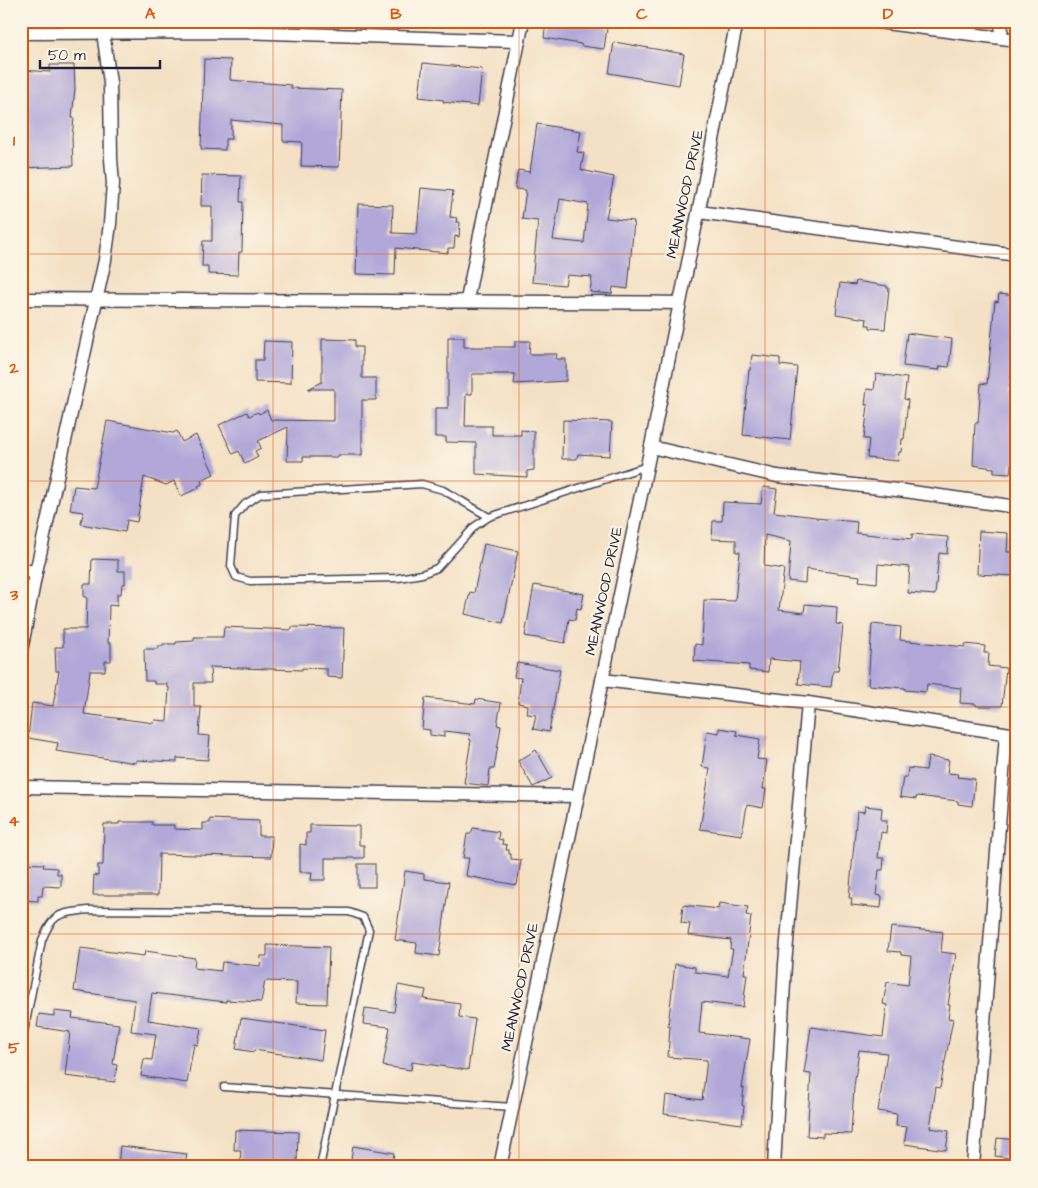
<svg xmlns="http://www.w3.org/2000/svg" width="1038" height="1188" font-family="'Architects Daughter',sans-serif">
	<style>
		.building { fill: #b1a8d9; fill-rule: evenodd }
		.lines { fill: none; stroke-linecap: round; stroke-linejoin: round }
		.service-casing { stroke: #423f50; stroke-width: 9 }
		.minor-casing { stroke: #423f50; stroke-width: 15 }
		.service { stroke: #fff; stroke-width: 6 }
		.minor { stroke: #fff; stroke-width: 12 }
		.grid { fill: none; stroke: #de560e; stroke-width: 1; stroke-opacity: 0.55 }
		.labels { text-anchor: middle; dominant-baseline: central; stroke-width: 4; stroke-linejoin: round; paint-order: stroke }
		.street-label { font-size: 15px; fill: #22223b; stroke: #fcf5e5 }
		.neatline { fill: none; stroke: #de560e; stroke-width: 2 }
		.grid-label { font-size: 16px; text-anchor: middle; font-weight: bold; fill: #de560e }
	</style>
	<rect width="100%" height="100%" fill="#fcf5e5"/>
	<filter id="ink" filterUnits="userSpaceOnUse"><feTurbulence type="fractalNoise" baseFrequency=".02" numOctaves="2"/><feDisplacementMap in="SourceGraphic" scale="10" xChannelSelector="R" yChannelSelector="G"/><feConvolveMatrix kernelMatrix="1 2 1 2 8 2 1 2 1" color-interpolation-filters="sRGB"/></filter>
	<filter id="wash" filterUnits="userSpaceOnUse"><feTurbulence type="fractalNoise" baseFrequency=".0096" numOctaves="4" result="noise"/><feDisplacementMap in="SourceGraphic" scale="20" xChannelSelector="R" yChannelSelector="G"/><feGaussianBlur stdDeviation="1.12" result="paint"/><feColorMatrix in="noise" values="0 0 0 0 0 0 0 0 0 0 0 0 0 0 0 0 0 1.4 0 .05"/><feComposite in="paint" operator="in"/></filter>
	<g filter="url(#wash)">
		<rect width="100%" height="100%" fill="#f4e1c5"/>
		<g id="blocks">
			<g class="building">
				<path d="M546,21H608L604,49L581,46V44L544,38Z"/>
				<path d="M614,42L684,54L679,85L609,73Z"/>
				<path d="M204,59L231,60L230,80L291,85V88L342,90L339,167L301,166L302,142L283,141V125L231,120V139H225V150L201,149Z"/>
				<path d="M423,63L482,69L478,106L443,102L444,100L419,97Z"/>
				<path d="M50,65H74L75,88L72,118H74L72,137L73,166L21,168V70L50,72Z"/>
				<path d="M537,124L581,131L577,152L584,153L581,170L614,177L606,218L634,221L628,289L613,287L612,294L590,292L592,277L567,275L565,285L532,282L538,221L522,219L526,190L515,189L518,170L530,172ZM560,199L588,204L584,243L553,240Z"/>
				<path d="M202,175L241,176L240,202H243L242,252H239L238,275L208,274V266H202L203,241H212V206H201Z"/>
				<path d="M421,188L453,191L450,217L457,218L456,222H460L459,237L455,236L454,248H448V253L396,248L395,275L356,274L358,204L393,205L392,233L417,234Z"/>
				<path d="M856,281L887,286V288H889L885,329L870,328V325H866L867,319L836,314L840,283L855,285Z"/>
				<path d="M999,294L1017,296V313L1012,353H1014L1009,393L1017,394V464H1011L1010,474L994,473V468L973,465L975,423H978L981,383L987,384L995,301L998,302Z"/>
				<path d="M907,333L952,339L949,367L940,366L939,370L903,366Z"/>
				<path d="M448,337H464V347H515V341H530L529,354H557L556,359H566V381L514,384L515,374H472V394H466L465,426H492V435H521V430L534,431V470L527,471V477L476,474V443L446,442V437H435V408H448Z"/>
				<path d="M322,339L355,340V347H362V378H376V400H362V455H338V457H303V461H287L288,427L258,441L261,448L255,451L258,457L245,464L239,451L233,454L219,425L247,412L249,416L258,412L259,414L267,410L271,420L334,421V389H308L322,382Z"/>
				<path d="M264,341L292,342L291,383L255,382V360H263Z"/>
				<path d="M752,355L780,358V365L797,367L790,440L743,435L749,370H750Z"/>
				<path d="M876,374L907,378L904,399L908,400L904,439H902L901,452H899L898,461L867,458L869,439H864L868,405H865L867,389L874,390Z"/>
				<path d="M563,420L612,422L610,456L578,454L577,459H562Z"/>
				<path d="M107,421L173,433L177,431L182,442L196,435L214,474L201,480L202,484L198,486L199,488L181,496L174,481L166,485L144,477L137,522L127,520L125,532L81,524L83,512L70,510L74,486L94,488Z"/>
				<path d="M763,487L777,489L774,512L816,517V518L857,522L856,533L912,539V534L948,537L947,554L939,553L935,595L908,593L910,567L878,564L877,583L859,581L860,576L806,569L805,583L788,581L791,541L765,535L764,566L784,569L779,610L804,613L805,604L837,607L836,624L843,625L838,671H833L831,687L798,684L800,662L769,659L768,672L749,670V665L694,661L695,644L702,645L704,600L735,601L740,552H736V540L712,539L713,521H722L723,502L761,504Z"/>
				<path d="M979,531L1008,533L1007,552H1017V576L977,574Z"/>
				<path d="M484,544L518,551L503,623L465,614L470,592L474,593Z"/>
				<path d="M92,559L118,560V571H125V584H122L121,594H117V606L109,605L108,643H111V661H105V671H90L84,714L154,723L155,720L167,721L169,687H167V684H154V681H145L144,649H157L158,646H163V644H176V642L194,641V637H223L224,627L291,630L292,627L344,628L342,678L327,677V669L302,668V670L210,667L211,683H194V707H201L199,735L210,736L208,760L177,758V762L136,760V763L56,751L58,743L28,738L32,703L53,706L59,671H56L55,647H63V629H86L87,597H84V584H91Z"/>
				<path d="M534,585L584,594L581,609L577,608L575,620L569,619L565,643L525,636Z"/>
				<path d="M872,624L901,627L900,640L965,647V644L985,646L984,653H989L988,666L1006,668L1002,706H976V704L960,703L961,688L927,684L926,692L905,690V688L868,685Z"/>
				<path d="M517,663L560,670L549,732L533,729L536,715L527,714L528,705L518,703L521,678L514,677Z"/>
				<path d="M425,698L475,704L476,699L501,703L497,725L501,726L494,769H490L488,786L464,783L471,740L469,739L470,734L444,731V737L430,735V730L422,729Z"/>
				<path d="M719,728L737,731L736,735L760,739L757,759L767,760L763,789H766L763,808L747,805L742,835L700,829L710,768L702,767L707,731L719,733Z"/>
				<path d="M536,750L552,778L533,787L518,761Z"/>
				<path d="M928,757L949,760L947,773L958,774L957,777L975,779L972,806L958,804V801L917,796L916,799L900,797L903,777H907L908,768L926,770Z"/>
				<path d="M865,806L882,808L881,820H887L886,833L881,832L878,858H884L883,870H879L876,895L882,896L881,908L851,905L852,898H849L857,811L864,812Z"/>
				<path d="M210,819L259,821V836H272L271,857L159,854L158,895H93L94,875L98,876V865H103L104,824H119V822H152V825H174V829L203,830V823H210Z"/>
				<path d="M310,825L359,826V845H364V858H325V880H311L312,872H300V844L306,845V833H310Z"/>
				<path d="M473,828L499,832L498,839L503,840L502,844L507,845L506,850H509V854H511V859L521,860L517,885L466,876L469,858H463L467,834H471Z"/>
				<path d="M21,863L44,864L43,867L57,868V874H61V887L43,886L42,896H38V901L21,900Z"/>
				<rect x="358" y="864" width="17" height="23"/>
				<path d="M405,871L424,874V879L449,882L439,956L416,953L417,943L395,940Z"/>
				<path d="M719,903L748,907L746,915L751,916L744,974H747L743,1007L702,1002L699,1033L750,1039L742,1088H744L742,1105L744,1106L742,1124L664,1114L666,1095L702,1100L707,1060L668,1057L670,1026H668L675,964L695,967V972L728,976L733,949H730L731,940L688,935L690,924L681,923L683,905L718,909Z"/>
				<path d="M891,927L943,932L941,952L956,954L948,1005H950L948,1018L953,1019L940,1088L936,1087L930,1128L949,1131L946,1150L904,1144L907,1127L896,1126L897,1114L878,1111L887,1053L859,1050L854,1087L851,1134L823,1133V1137L807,1136L811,1074L804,1073L811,1027L883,1037L887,1005L883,1004L887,982L908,985L911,956L901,955V952L888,951Z"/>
				<path d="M267,945L329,947L327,1004L296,1003L297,982L265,981L261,1002L226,1000V1002L152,993L148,1020L201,1028L198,1045L194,1044L187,1083L141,1076L144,1059L152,1060L156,1034L131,1031L135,1000L74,991L80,948L144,956L145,951L195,958L194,968L221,971L222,962L260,966L261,956H267Z"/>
				<path d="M398,985L426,990L424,999L460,1004L459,1017L475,1019L468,1070L412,1062L411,1070L383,1066L390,1027L363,1024L365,1008L394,1012Z"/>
				<path d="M54,1011L73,1013L72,1018L119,1024L113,1064L117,1065L115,1082L65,1076L70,1032L37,1027L39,1014L54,1016Z"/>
				<path d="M241,1018L325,1030L321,1060L254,1050V1052L236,1049Z"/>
				<path d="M235,1130L298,1132L297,1163L270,1162L269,1167L240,1166L241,1150H234Z"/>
				<path d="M997,1138L1017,1140V1159L995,1156Z"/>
				<path d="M120,1146L187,1154L185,1167H118Z"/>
				<path d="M353,1146L394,1153L392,1167H350Z"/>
			</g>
		</g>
	</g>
	<g filter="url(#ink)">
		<use href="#blocks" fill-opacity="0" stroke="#423f50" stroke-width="1"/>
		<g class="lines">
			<g class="service-casing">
				<g id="service">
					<path d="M489,517L443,490L422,484L261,494L245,504L235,516L231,566L236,577L250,581L398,578L422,574L437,568L475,526L489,517L647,466"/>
					<path d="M21,1048L42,940C54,911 60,914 88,910L349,912L363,917L369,930L320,1167"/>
					<path d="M224,1087L512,1107"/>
				</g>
			</g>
			<g class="minor-casing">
				<g id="minor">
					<path d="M870,21L1017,40"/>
					<path d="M21,33L239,32L518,41"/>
					<path d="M1001,37L1002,21"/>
					<path d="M699,212L1017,255"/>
					<path d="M21,299C241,302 460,300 679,303"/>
					<path d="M467,300L523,21"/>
					<path d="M651,447L777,476L905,491L1017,507"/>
					<path d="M21,570L36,572"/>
					<path d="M21,651L36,572L105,260L110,224L113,183L111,159L110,83L103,32"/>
					<path d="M602,680L808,703L1017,735"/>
					<path d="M21,787L577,796"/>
					<path d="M500,1167L647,466L737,21"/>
					<path d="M774,1167L785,964L808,703"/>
					<path d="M973,1167L1006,734"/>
				</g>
			</g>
			<use href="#service" class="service"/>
			<use href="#minor" class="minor"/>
		</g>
	</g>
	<path class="grid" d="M273,21V1167M519,21V1167M765,21V1167M21,254H1017M21,481H1017M21,707H1017M21,934H1017"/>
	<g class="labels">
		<g class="street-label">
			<text transform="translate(685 194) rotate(-78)">MEANWOOD DRIVE</text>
			<text transform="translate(604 591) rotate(-78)">MEANWOOD DRIVE</text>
			<text transform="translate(520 987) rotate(-78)">MEANWOOD DRIVE</text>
		</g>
	</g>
	<rect width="1038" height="1188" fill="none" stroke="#fcf5e5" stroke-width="55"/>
	<path d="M40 60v8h120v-8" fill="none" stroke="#22223b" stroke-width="2.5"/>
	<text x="48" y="60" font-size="15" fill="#22223b" stroke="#fcf5e5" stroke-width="4" paint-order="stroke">50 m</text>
	<rect x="28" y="28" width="982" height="1132" class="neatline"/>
	<g class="grid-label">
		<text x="150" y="19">A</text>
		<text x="396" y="19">B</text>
		<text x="642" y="19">C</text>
		<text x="888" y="19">D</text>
		<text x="14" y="146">1</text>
		<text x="14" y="373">2</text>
		<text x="14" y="600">3</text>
		<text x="14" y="826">4</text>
		<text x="14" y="1053">5</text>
	</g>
</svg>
